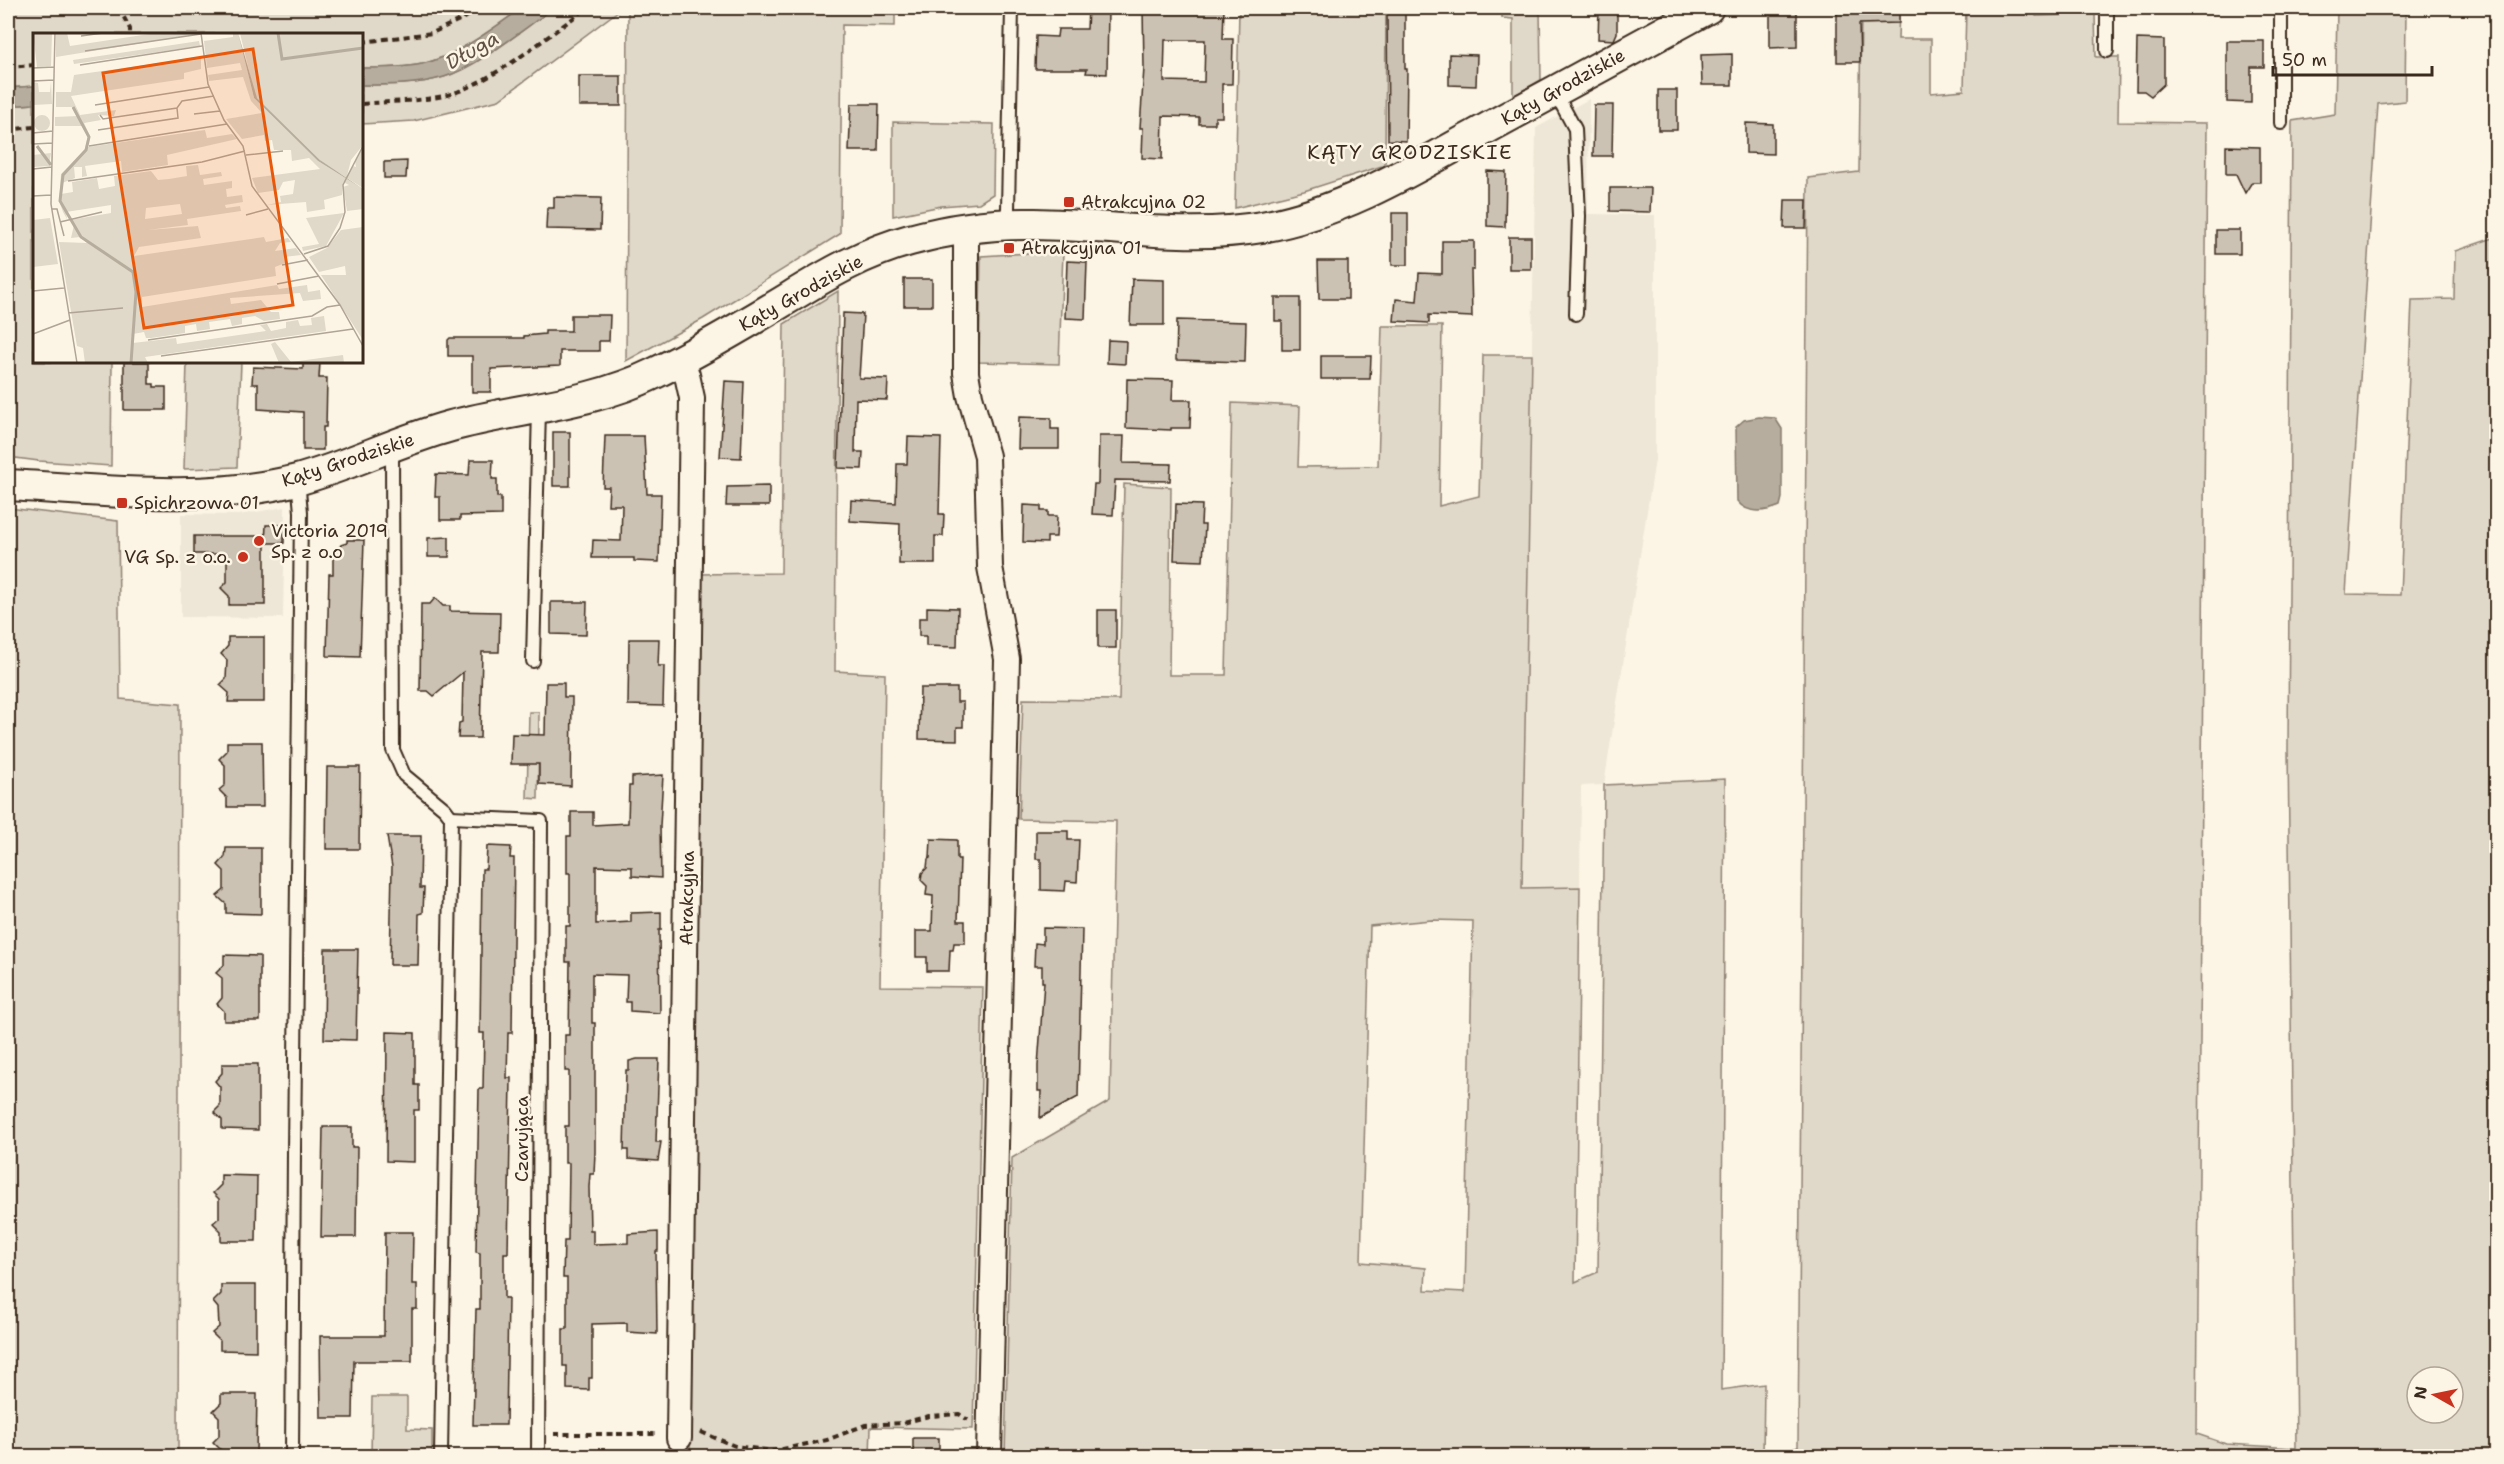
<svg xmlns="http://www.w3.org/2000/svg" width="2504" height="1464" font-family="'Shantell Sans',sans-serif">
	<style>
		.built { fill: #eee6d6 }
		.green { fill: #e0d8c8; stroke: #8e8173; stroke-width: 1.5; fill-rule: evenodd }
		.water { fill: #b7ad9e; stroke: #85796b; stroke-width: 1.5 }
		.building { fill: #ccc2b3; stroke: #3b2a1e; stroke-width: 1.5; fill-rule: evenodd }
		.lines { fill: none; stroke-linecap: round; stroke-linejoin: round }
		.service-casing { stroke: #3b2a1e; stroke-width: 16 }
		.minor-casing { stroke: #3b2a1e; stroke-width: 28 }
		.tertiary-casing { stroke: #3b2a1e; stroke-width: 34 }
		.path { stroke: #3b2a1e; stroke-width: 4; stroke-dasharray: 6 4.5; stroke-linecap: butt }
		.service { stroke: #fcf5e5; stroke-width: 12 }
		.minor { stroke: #fcf5e5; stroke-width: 24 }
		.tertiary { stroke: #fcf5e5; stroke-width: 30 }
		.poi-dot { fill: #c8321e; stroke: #fcf5e5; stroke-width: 2 }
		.labels { text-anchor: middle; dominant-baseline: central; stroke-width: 5; stroke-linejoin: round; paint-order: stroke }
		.street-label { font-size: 18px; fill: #3b2a1e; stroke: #fcf5e5 }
		.poi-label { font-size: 18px; fill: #3b2a1e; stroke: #fcf5e5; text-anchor: start }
		.water-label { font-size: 20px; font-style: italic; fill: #605144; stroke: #fcf5e5 }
		.neighbourhood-label { font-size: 20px; letter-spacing: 1.5px; fill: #3b2a1e; stroke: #fcf5e5 }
		.inset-river { fill: none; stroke: #b7ad9e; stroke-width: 3 }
		.inset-road { fill: none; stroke: #afa495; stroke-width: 1.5 }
		.view { fill: #e8590c; fill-opacity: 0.15; stroke: #e8590c; stroke-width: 3 }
		.inset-edge { fill: none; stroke: #3b2a1e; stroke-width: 3 }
	</style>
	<rect width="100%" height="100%" fill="#fcf5e5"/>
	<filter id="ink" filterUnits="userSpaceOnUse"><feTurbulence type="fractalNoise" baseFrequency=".0167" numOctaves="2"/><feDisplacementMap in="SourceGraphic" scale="12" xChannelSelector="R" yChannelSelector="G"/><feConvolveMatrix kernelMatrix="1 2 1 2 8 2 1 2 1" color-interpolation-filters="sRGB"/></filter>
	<g filter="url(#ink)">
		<g class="built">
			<path d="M1589,99L1588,214L1655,215V460L1604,785L1581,786L1580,887L1522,889L1536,128Z"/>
			<path d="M285,507L283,618L181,617V514L238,515Z"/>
		</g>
		<g class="green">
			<path d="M8,8H522C491,30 459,55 422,64C402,68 382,68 362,68V34H34V86L8,88Z"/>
			<path d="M554,8H622L499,100L414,121L362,124V85C389,85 417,85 444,77C478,67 524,28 554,8Z"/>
			<path d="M628,8H895V26L842,25L840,234L703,319L626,361Z"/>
			<path d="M1239,8H1386L1385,165L1304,191L1235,208Z"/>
			<path d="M1502,8H1540L1541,80L1513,96V19L1502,18Z"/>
			<path d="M1861,8H1899L1898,39H1931V93L1964,90L1966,8H2035L2036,16L2095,14L2096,57H2119L2118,122L2207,123L2197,1434L2226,1444L2296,1448L2288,749L2292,121L2335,114L2337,8H2406L2405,101L2378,104L2346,594L2400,595L2412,300L2454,299L2455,251L2496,237V1456H1771L1798,1447L1808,178L1859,172ZM2417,1377H2453V1413H2417Z"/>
			<path d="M34,104V362H112L111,466L39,461L8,457V106Z"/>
			<path d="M893,122L994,124L993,194L979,203L941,206L893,216Z"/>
			<path d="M1063,251L1059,364L979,362L981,256Z"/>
			<path d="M838,291L835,671L885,674L880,986L983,987L973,1429L871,1427L870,1456H690L700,574L781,573L784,324Z"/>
			<path d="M1382,326H1442L1439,506L1479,496L1483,355H1532L1522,888L1580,887L1575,1282L1598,1272L1604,785L1725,779L1721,1390L1764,1384L1763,1456H1005L1012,1158L1110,1101L1116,821L1019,819L1023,699L1119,700L1124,484L1171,487L1169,675H1226L1232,403L1300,406L1298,467L1378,466ZM1431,920L1473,921L1465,1292L1425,1290L1426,1268L1361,1262L1370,926Z"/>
			<path d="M187,362H241L237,467L184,469Z"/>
			<path d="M8,508L118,521L120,699L180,704L178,1456H8Z"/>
			<path d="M529,712H539L538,799L527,798Z"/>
			<path d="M372,1397H407V1429L432,1430V1456H371Z"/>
		</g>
		<g class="water">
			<path d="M522,8H554C524,28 478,67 444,77C417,85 389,85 362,85V68C382,68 402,68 422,64C459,55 491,30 522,8Z"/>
			<path d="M34,86V104L8,106V88Z"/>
			<path d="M1759,417L1775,418L1782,429V498L1780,506C1765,512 1748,515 1737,501L1736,427L1744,420Z"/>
		</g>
		<g class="building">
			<path d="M1088,8H1108L1107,74L1086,73L1087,69H1035L1036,36L1057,37L1058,29H1087Z"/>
			<path d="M1143,8H1224L1223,39H1233L1232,84H1222V117H1215V124H1199V117L1163,116L1162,159L1142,158L1143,128H1140L1144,68ZM1165,40H1205L1204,82L1164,81Z"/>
			<path d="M1387,8H1405V69H1407L1406,141L1388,140Z"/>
			<path d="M1599,8H1617V33L1614,40L1598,39Z"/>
			<path d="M1837,8H1899V23L1859,24L1860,62H1837Z"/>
			<path d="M1770,10H1797V47L1770,48Z"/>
			<path d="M2137,39L2164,40V84L2151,96L2144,91H2136Z"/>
			<path d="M2227,41H2264V67H2251V103L2227,102Z"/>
			<path d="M1449,54L1477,55L1476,86L1449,85Z"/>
			<path d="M1732,54V85H1702L1701,55Z"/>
			<rect x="579" y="76" width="42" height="30"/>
			<rect x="1658" y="90" width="19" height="40"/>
			<path d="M851,104H879L878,151H849Z"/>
			<path d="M1594,105H1613L1612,156H1593Z"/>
			<path d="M1746,123L1773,124V154L1746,153Z"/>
			<path d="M2226,146L2260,147V182H2252L2245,193L2236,174H2226Z"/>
			<path d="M407,161L406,178H384V162Z"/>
			<path d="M1487,171L1506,172L1505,227L1487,226Z"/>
			<path d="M1610,188H1651L1650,212L1610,211Z"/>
			<path d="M554,197L601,198L600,230L546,229L547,208H554Z"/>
			<path d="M1785,200H1807L1806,228H1784Z"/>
			<rect x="1392" y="213" width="16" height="52"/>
			<rect x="2216" y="230" width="24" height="24"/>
			<rect x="1509" y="237" width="22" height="32"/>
			<path d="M1442,241H1474V270H1471L1472,317L1429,315V323L1394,321L1396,299L1417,301L1419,273L1442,274Z"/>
			<path d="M1067,261L1087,262L1085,319L1065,318Z"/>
			<path d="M1318,261H1348V299H1319Z"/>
			<rect x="904" y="279" width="28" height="27"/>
			<path d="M1132,279L1164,280V325H1130Z"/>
			<path d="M1275,298H1300V350H1282V321H1275Z"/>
			<path d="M843,313L863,314L859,378L888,379L887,400L856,399L855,452H863L862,469L838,468Z"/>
			<path d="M571,315H610L609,341H599V351H560V366L491,369V392H472V356H448V340L450,338H524V336L545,334V331H571Z"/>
			<path d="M1177,320L1246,322L1245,362L1176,360Z"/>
			<path d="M1108,340L1126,341L1125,364L1107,363Z"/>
			<path d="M1321,356H1371L1370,379H1321Z"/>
			<path d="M124,362H149V384H154V387H166V410H124Z"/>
			<path d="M303,362H320L319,378H327L326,427H323V450H303V412L258,409V384H252L253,367L303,369Z"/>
			<path d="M1127,379L1173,380L1172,400H1191L1190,428H1171V430L1126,428Z"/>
			<path d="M725,381L744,382L741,458L720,457Z"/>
			<path d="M1019,417L1051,418V429H1059V449H1018Z"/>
			<rect x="553" y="432" width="17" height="54"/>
			<path d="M605,436H644L647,494H661L659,562L634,561V558H592L593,540L621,541L622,505H608L609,487H603Z"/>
			<path d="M1099,436H1124L1123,463L1171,464L1170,481L1115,480L1113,515L1092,514L1094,484H1098Z"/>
			<path d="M908,437L941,438L939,514H944L943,536H935V564H899L900,524L850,521L851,500L896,503L897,464H907Z"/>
			<path d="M470,460H493L492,479H497V497H501V515L460,516V520H440V497H435L436,474L469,475Z"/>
			<path d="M769,486V506H726L727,487Z"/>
			<path d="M1176,504L1202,505L1201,525H1205L1203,561L1174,560Z"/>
			<path d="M1024,505L1041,506V511H1048V516H1057L1056,537H1047V543L1023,542Z"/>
			<path d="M266,525H284V543H265Z"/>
			<path d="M194,536H265V605H229V596L221,588L227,582V554H194Z"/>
			<path d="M449,537V557H428V538Z"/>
			<path d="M347,540H364L360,657L327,656L329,574H333V555L341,545L347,543Z"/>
			<path d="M435,598L443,606H450V611L500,612L499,652H482L480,738H458L459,723L462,722L463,672L434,696L428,691H420L421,604H430Z"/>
			<path d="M551,602H587L586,635L551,634Z"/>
			<path d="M927,607L958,608L957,647L926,646V636H919V618H927Z"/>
			<rect x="1098" y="610" width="18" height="38"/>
			<path d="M228,637H264V702H228L229,693L220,685L226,679L227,660L221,654L228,646Z"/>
			<path d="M629,639H659L658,666H664L663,706L628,705Z"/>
			<path d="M546,683H564V697H572L571,786L539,784V764H511L512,734L545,735Z"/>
			<path d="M920,688H957V702H963V727H957V740L919,739Z"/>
			<path d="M227,742H262L263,807H227V798L219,790L225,785V765L219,759L227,751Z"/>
			<path d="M327,767H360L359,849H326Z"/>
			<path d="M663,775L660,826L661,878L632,876V867L596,866V924L631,922V913L661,912V930H659L660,1013L630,1011V1002H626L627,975L592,974V1023H595V1152L594,1174H590L589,1187L590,1230H593V1244L628,1243V1234L658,1232V1251H656L657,1334L627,1332V1323L592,1324V1378H589V1390L567,1389V1366H563V1329H567V1278H563L564,1241H568L569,1163H565V1126H569V1071H565V1035H569L570,962H566V926H570V873H567V836H571V812H593V825L628,823L629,786H632V777Z"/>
			<path d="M1036,831H1068V840H1079L1077,882L1066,881L1065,891L1041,890V859H1036Z"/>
			<path d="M387,836H421L420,888H424L423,913L419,914L418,965H390L392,867Z"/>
			<path d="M931,839L957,840V859H960L958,921H965V943H954L953,950H950L949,971H927V957H916V931H932L933,896L926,895L927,886L921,880L922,873L927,868L928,859L930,858Z"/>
			<path d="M487,846L511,847L510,858H514L512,1033H508L507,1078H511L508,1253H504V1298H508L506,1425H473L476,1309H480V1253L476,1252L479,1089H483L484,1033H480L482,869H486Z"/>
			<path d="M226,848H261V914L226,913V904L217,896L224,890V871L218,865L225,857Z"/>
			<path d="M1043,928L1082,929L1078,1097L1040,1118L1041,1091H1038V1066L1044,982H1042V966H1034L1035,943L1043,944Z"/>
			<path d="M325,949H358L356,1040L324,1039Z"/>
			<path d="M224,955L260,956V1021H224V1011L217,1004L222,998V978L216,973L224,965Z"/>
			<path d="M387,1032L415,1033V1085H419V1110H414V1162L386,1161Z"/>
			<path d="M637,1059H659L656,1142H661L658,1161L628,1159V1150H624L626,1070H629V1061Z"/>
			<path d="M222,1064H258V1130L222,1129V1120L214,1112L220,1106V1087L215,1081L222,1073Z"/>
			<path d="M323,1127H352V1147H357L356,1237H321Z"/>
			<path d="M221,1175L257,1176L256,1241H221V1231L213,1223L219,1218V1199L213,1193L221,1185Z"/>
			<path d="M385,1232H413L412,1284H417V1309H412V1361H354L353,1418H321L320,1336H384Z"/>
			<path d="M221,1285H256V1351L220,1350V1341L212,1333L219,1327L218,1308L213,1302L221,1294Z"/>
			<path d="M221,1394H257L256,1456H221V1450L213,1442L219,1436V1417L213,1411L221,1403Z"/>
			<rect x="913" y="1438" width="26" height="18"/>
		</g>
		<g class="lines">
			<g class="service-casing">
				<g id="service">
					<path d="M2107,8V51"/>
					<path d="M1555,92L1575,129L1579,216L1576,314"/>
					<path d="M2281,123V8"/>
					<path d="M1005,223L1008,209L1012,8"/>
					<path d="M392,447L393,750L404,775L445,809L451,817L441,1456"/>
					<path d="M533,661L539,408"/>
					<path d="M451,817L541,821L538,1456"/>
					<path d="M292,1456L294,1152L301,512L298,480"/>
					<path d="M679,1456V1438"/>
				</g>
			</g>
			<g class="minor-casing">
				<g id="minor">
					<path d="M966,229V373L970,396L987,456L990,567L1007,659L989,1456"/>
					<path d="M679,1438L692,398L687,375L681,359"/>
				</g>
			</g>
			<g class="tertiary-casing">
				<path id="tertiary" d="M8,485C100,490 206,503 297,480C349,466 399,440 451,426C518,408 590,405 653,374C699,352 744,325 787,299C826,275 865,252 910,240C949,229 994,223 1035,224C1111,225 1186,240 1262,227C1346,212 1419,166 1493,125C1565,86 1636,47 1708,8"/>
			</g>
			<g class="path">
				<path d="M119,8L130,29V34"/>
				<path d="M362,42L432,33L485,8"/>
				<path d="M8,67L34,65"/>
				<path d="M362,104C390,101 430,102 457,92C505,73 546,37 587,8"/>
				<path d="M8,130L34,127"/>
				<path d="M701,1432L735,1446L773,1451L827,1440L865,1425L903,1423L929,1416L959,1414L968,1420"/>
				<path d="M554,1434H658"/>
			</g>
			<use href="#service" class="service"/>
			<use href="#minor" class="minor"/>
			<use href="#tertiary" class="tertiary"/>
		</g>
	</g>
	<g class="poi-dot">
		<rect x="1063" y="196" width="12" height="12" rx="3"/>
		<rect x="1003" y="242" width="12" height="12" rx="3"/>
		<rect x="116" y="497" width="12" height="12" rx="3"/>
		<circle cx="259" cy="541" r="6"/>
		<circle cx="243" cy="557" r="6"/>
	</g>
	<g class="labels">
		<g class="street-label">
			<text transform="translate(1563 87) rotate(-29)">Kąty Grodziskie</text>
			<text transform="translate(801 293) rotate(-29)">Kąty Grodziskie</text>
			<text transform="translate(348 460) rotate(-18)">Kąty Grodziskie</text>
			<text transform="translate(687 898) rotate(-89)">Atrakcyjna</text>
			<text transform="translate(522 1139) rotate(-90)">Czarująca</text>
		</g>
		<g class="poi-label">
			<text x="1081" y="202">Atrakcyjna 02</text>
			<text x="1021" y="248">Atrakcyjna 01</text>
			<text x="134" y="503">Spichrzowa 01</text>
			<text x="271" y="531">Victoria 2019<tspan x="271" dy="21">Sp. z o.o</tspan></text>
			<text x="231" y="557" text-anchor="end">VG Sp. z o.o.</text>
		</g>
		<g class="water-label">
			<text transform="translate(472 50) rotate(-29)">Długa</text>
		</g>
		<g class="neighbourhood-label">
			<text x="1410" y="152">KĄTY GRODZISKIE</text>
		</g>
	</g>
	<g transform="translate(33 33)">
		<rect width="330" height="330" fill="#fcf5e5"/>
		<path d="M0,0H19L18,33L4,34ZM23,0H34L37,13L123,0L165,1L23,24ZM200,0H205L221,65L285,128L330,156V176L314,178L310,154L316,152L310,149L309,162L291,167L292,176L274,179L273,169L234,172L248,169L247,163L260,161L262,147L250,149L246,157L225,160L219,145L287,136L276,125L259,128L258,117H241L239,107L232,108L231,102L209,106L193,86L229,80L218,68L210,44L176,48L175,42L209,37L207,30L174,35L171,8L200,4ZM207,0H330V112L318,127L314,143L320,133L323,134L322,128L330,114V155L290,130L222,63ZM166,8L167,13L41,31L40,27ZM168,24V36L151,40V46L38,63L47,82L83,77L81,83L65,82L68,87L51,90L57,103L55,114L172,97L174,105L199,101L204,106L134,122L135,132L89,139L88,128L52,133L54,143L49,144V134H41L42,145L29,150L28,161L40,159L39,149L64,145L66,156L82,153L81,143L118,138L125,147L136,146L154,143L153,133L165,132L167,142L188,139L189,143L170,146L171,152L199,148V155L193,156L194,164L209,162L210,169L192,172L193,175L207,173L208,178L154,186L155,192L115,197L165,193L168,205L106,214L101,223L231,204L233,209L255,205L258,209L247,210L242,218L263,215L268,222L251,224L252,230L242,234L243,243L109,264V274L244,252L246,256L274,252L275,259L287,257L288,266L270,268L267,260L197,265L198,271L228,267L238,279H246L247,286L231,288L222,283L209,285V291L199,293L197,286L176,289L177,296L164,298L163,291L152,293V300L118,305H113L111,299L100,301V310L143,305L144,311L233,298L227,292L234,291L238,298L253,295V289L265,287L267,293L279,292L278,285L291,283L293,298L112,324L115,330H52L50,315L44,313L26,209L54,210L47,204L38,205L41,192L37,187L78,180V172L33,179L34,186L30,179L26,168L28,141L52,116L55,103L50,93H22V84L45,83L39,74H23V59H38L41,42ZM147,171L149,181L112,186L113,175ZM0,49L5,50L6,59H17L18,49L19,71L0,72ZM1 90a8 8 0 1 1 16 0a8 8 0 1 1-16 0ZM18,120L16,133L0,134V122ZM311,180L293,213L270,218L269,214L286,211L273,185ZM17,185L25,231L0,234V187ZM330,194V307L288,242H313L312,233L286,239L276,224L294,215L308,197ZM242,309L258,329L310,322L311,330H246L238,311Z" fill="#e0d8c8" fill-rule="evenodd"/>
		<path d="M205,0L224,65L287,127L330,156L285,128L221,65Z" fill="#b7ad9e"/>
		<path class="inset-river" d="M245,0L249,26L330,15M40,74L56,104L53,117L30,142L27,168L48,204L100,239L103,259L98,330M4,113L18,132"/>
		<path class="inset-road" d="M22,0L18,171L44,330M168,0L175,51L191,87L210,113L219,153L307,272L330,313M48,3L70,0M52,18L168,1M47,32L169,13M0,35L21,34M0,48L21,47M62,72L176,54M161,81L187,78M67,82L70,86L144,75L149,68L181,63M65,97L145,85L144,75M0,100L20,98M0,111L20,110M56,113L194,91M213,122L250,118M0,136L19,134M35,148L169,129L212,118M0,163L18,162M19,176H24L31,203M213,182L235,176M27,189L69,179M271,221L295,213L307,195L312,179L310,152L330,113M249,232L275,227M244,251L286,243M0,258L31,255M35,280L90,275M0,301L37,287M115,307L279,283L294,274L307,272M128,323L320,296"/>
		<path class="view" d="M220,16L260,272L111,295L70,40Z"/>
		<rect width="330" height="330" class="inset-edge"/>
	</g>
	<rect width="2504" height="1464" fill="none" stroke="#fcf5e5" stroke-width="30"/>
	<rect x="15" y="15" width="2474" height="1434" fill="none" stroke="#3b2a1e" stroke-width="2" filter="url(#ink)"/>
	<g transform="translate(2435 1395) rotate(279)"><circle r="28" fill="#fcf5e5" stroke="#afa495" stroke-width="1.5"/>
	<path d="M0-4.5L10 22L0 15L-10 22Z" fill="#c8321e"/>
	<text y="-9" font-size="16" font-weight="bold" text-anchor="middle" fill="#3b2a1e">N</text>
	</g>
	<path d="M2273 66v9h159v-9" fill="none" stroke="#3b2a1e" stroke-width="3"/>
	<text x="2282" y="66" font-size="18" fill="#3b2a1e" stroke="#fcf5e5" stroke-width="4.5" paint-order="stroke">50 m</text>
</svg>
